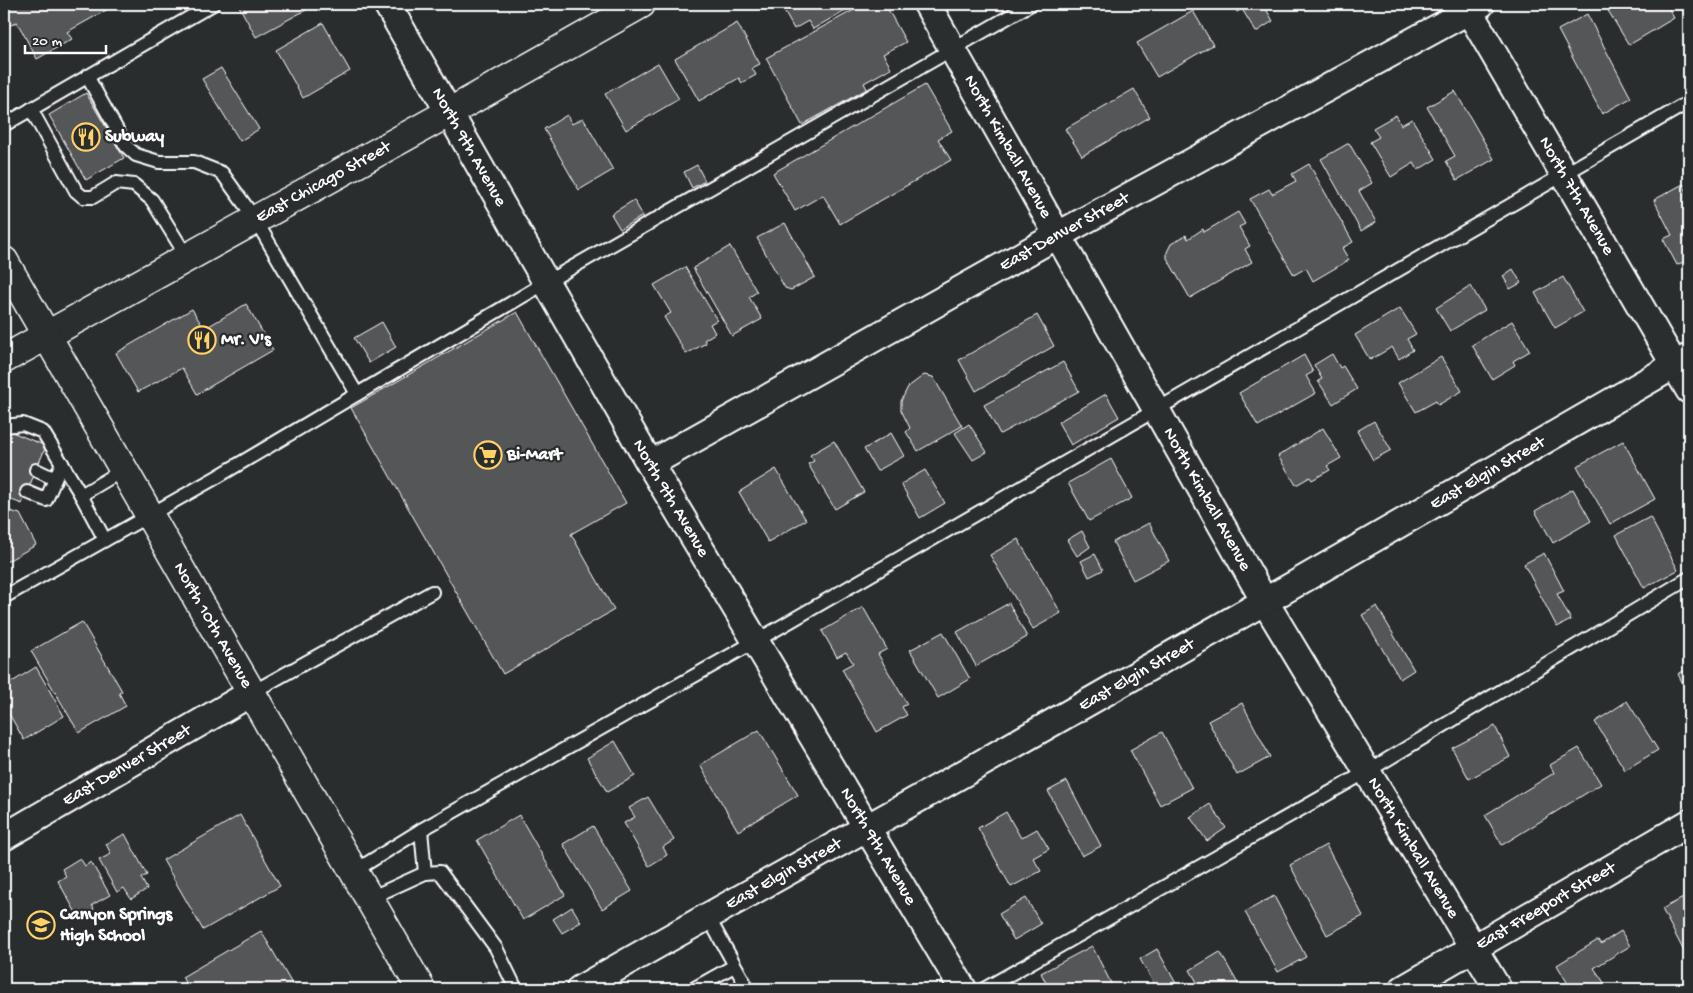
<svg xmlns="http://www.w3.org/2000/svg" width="1693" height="993" font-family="'Gochi Hand',sans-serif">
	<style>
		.building { fill: #555758; stroke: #fff }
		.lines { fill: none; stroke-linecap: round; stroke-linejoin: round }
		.lane-casing { stroke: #fff; stroke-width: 16 }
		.street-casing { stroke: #fff; stroke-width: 30 }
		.secondary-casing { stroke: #fff; stroke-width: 31 }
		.primary-casing { stroke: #fff; stroke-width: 31 }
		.lane { stroke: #2a2d2e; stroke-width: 12 }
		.street { stroke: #2a2d2e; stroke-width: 26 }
		.secondary { stroke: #2a2d2e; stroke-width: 28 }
		.primary { stroke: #2a2d2e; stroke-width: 28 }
		.labels { text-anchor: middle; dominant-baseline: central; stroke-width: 4.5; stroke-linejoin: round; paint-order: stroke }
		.poi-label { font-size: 18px; font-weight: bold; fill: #fff; stroke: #2a2d2e; text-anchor: start }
		.street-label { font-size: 18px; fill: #fff; stroke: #2a2d2e }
	</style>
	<rect width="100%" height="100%" fill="#2a2d2e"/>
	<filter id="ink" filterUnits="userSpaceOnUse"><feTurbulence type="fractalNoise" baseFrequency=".02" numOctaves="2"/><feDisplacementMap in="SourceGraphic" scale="10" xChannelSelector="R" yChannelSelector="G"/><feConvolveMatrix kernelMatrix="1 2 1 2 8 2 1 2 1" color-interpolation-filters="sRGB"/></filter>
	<g filter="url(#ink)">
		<g class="building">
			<path d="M4,4H117L67,32L72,39L37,59L17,22L7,27L4,22Z"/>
			<path d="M243,4H317L256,37L239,6Z"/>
			<path d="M780,4H853L854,5L813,29L808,21L794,29Z"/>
			<path d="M863,4H885L906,42L883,54L891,68L864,83L867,89L802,125L766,58L863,5Z"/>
			<path d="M1232,4H1263L1273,21L1256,32L1242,9L1237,12Z"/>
			<path d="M1604,4H1666L1674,18L1629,45Z"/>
			<path d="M1681,4H1689V14L1687,15Z"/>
			<path d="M1193,11L1213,45L1157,77L1137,43Z"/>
			<path d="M1587,14L1631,98L1602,114L1558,30Z"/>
			<path d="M323,23L350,71L303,98L276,50Z"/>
			<path d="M737,23L760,64L752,68L756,75L742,83L739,78L699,101L675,59Z"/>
			<path d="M658,63L679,99L626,130L605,94Z"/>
			<path d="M221,68L259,129L240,141L202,79Z"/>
			<path d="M925,85L952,131L938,139L951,160L840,224L823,195L795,211L773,173Z"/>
			<path d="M1134,89L1150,117L1082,156L1065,129Z"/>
			<path d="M1455,91L1494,159L1457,180L1446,161L1455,156L1427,107Z"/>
			<path d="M86,93L124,158L86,180L49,115Z"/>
			<path d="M567,115L572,124L583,118L613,170L579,190L544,129Z"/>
			<path d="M1396,115L1401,125L1412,119L1436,159L1418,170L1414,163L1391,177L1370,142L1379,137L1373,128Z"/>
			<path d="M1349,143L1372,183L1359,191L1376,222L1361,231L1321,159Z"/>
			<path d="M1309,164L1353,242L1342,248L1349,260L1313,281L1306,268L1294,275L1250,199L1269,189L1272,194L1296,181L1292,174Z"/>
			<path d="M697,165L705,181L692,188L684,172Z"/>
			<path d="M1683,184L1689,196V259L1677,265L1663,239L1672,235L1654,200Z"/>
			<path d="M634,200L643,216L620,229L611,214Z"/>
			<path d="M1238,212L1245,224L1239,227L1250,246L1245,249L1252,262L1190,298L1167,258V252L1171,244L1186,235L1188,239L1203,229L1204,232Z"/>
			<path d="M785,223L815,277L791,290L785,288L757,238Z"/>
			<path d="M730,246L757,292L749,297L762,319L732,336L693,268Z"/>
			<path d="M685,267L717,320L710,324L715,333L704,340L706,343L686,354L664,317L671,313L654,285Z"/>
			<path d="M1513,269L1521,283L1510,289L1503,276Z"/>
			<path d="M1563,277L1583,312L1555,328L1535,293Z"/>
			<path d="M1471,286L1485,310L1450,331L1436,308Z"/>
			<path d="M246,304L273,350L197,394L182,368L138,392L116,353L192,309L204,329Z"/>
			<path d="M1400,308L1416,334L1407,339L1413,350L1399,359L1392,347L1370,360L1355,335Z"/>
			<path d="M517,312L626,503L571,534L614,610L503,674L351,408Z"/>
			<path d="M1037,315L1054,346L976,391L959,360Z"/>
			<path d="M1512,321L1530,351L1513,361L1515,365L1492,379L1472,345Z"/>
			<path d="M382,322L396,347L369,363L354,338Z"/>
			<path d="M1332,354L1340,368L1343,366L1357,389L1333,404L1318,381L1322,379L1314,365Z"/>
			<path d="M1304,355L1313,372L1306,376L1316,393L1258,426L1239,393Z"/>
			<path d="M1441,357L1462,391L1438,405L1436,401L1416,412L1398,383Z"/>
			<path d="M1063,362L1079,391L1000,434L984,405Z"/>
			<path d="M924,375L933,377L962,426L918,451L906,432L910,428L901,410V401L908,387Z"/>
			<path d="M1106,394L1119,417L1071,445L1058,422Z"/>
			<path d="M1374,421L1391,450L1373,460L1357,431Z"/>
			<path d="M969,424L987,452L973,460L955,433Z"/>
			<path d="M1323,428L1341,458L1327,466L1330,470L1312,480L1310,477L1296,485L1278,456Z"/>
			<path d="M7,430L46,446L22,504L4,497V439Z"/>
			<path d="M891,433L904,456L877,471L864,449Z"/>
			<path d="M834,441L864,492L835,509L808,464L814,461L810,455Z"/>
			<path d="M1623,441L1655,499L1610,524L1577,466Z"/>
			<path d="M1111,459L1132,498L1089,521L1068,483Z"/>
			<path d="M776,469L806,520L768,542L739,492Z"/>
			<path d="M925,470L945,503L920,518L901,484Z"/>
			<path d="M1573,489L1591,521L1553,543L1535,511Z"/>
			<path d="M4,509L20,514L36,545L4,563Z"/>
			<path d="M1650,517L1678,570L1644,588L1616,535Z"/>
			<path d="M1149,523L1169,561L1133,580L1113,542Z"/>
			<path d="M1082,531L1090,547L1077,556L1067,540Z"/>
			<path d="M1018,539L1061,613L1033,629L990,555Z"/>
			<path d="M1544,553L1564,591L1557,594L1571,620L1557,627L1524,564Z"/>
			<path d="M1095,554L1103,570L1089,577L1081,561Z"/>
			<path d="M1009,603L1027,637L976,666L957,632Z"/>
			<path d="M1377,606L1414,670L1400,679L1362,615Z"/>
			<path d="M863,607L887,649L878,654L907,704L902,707L907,715L877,732L842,669L853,663L846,652L837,657L822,631Z"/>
			<path d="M82,622L122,691L119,693L126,706L79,733L31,651Z"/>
			<path d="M943,632L970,679L938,698L910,650Z"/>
			<path d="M36,667L64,716L24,740L4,705V687Z"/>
			<path d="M1689,668V696L1678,674Z"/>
			<path d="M1627,701L1658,750L1625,770L1595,722Z"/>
			<path d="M1242,703L1270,757L1237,775L1208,721Z"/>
			<path d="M1495,726L1510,757L1469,779L1452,748Z"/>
			<path d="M759,730L798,795L738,831L700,765Z"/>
			<path d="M1162,732L1192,788L1160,805L1130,750Z"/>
			<path d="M615,741L635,776L607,792L587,758Z"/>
			<path d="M1579,748L1601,784L1502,845L1485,815L1554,773L1550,765Z"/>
			<path d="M1067,781L1101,846L1082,856L1048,791Z"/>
			<path d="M648,797L674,840L663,847L667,855L649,866L624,823L635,817L629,808Z"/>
			<path d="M1210,804L1226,828L1207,841L1190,817Z"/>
			<path d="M1006,812L1021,838L1037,829L1049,849L1033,858L1041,871L1011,887L978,828Z"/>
			<path d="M240,815L280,886L203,930L163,860Z"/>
			<path d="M519,815L565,895L523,920L477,840Z"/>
			<path d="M593,826L632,891L602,909L563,844Z"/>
			<path d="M125,834L147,875L141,878L147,889L131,899L124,888L117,892L99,860L111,854L106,844Z"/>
			<path d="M1326,845L1363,916L1327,935L1290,865Z"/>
			<path d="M80,858L85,866L91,862L110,895L92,905L94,909L79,918L58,881L66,876L62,869Z"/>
			<path d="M1689,895V958L1688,959L1662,909Z"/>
			<path d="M1274,896L1306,957L1278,972L1245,912Z"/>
			<path d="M1026,898L1041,924L1014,940L999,914Z"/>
			<path d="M572,907L581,922L562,933L553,919Z"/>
			<path d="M261,931L295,989H189L182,977Z"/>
			<path d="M1621,931L1630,946L1594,968L1605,984L1597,989H1571L1557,965L1598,940L1601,944Z"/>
			<path d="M1092,946L1114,989H1049L1041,973Z"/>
			<path d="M1157,949L1179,989H1157L1140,959Z"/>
			<path d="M1220,952L1241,989H1201L1190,970Z"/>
		</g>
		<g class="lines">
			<g class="lane-casing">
				<g id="lane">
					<path d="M87,76L126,146L136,155L159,162H194L222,173L255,219L357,394"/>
					<path d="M31,109L76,191L83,197H93L116,183L134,185L152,200L187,257"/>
					<path d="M4,125L213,4"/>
					<path d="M4,426L23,424L43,432L81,495L123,470"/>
					<path d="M36,470L55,479"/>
					<path d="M27,492L46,500L62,463"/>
					<path d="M81,495L105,540"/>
					<path d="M4,597L217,477L545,283L1031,4"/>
					<path d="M251,693L432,592"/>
					<path d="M421,830L425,873"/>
					<path d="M353,872L421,830L756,641L1689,102"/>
					<path d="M368,899L425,873L440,872L496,948L516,989"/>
					<path d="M707,915L748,989"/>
					<path d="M693,989L734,966"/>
					<path d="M984,989L1368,771L1689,578"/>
				</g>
			</g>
			<g class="street-casing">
				<g id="street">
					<path id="s1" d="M387,4L650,464L963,989"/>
					<path id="s2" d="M927,4L1265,602L1498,989"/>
					<path id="s3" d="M1465,4L1689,390"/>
					<path id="s4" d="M650,464L1058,235L1481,4"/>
					<path id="s5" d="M4,837L251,693"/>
					<path id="s6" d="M580,989C708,915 837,845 966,772C1208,635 1448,496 1689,357"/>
					<path id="s7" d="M1403,989L1689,823"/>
				</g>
			</g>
			<g class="secondary-casing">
				<g id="secondary">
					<path id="s8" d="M4,359L450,112L641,4"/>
				</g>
			</g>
			<g class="primary-casing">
				<g id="primary">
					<path id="s9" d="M4,261L421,989"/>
				</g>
			</g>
			<use href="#lane" class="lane"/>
			<use href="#street" class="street"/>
			<use href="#secondary" class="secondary"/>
			<use href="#primary" class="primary"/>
		</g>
	</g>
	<defs>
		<g id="restaurant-ring" transform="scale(1.4375)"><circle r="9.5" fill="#2a2d2e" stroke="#ffd166" stroke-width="1.5"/><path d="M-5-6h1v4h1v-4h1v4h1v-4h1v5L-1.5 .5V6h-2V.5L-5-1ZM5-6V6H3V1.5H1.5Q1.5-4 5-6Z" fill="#ffd166"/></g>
		<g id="supermarket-ring" transform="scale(1.4375)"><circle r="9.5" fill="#2a2d2e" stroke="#ffd166" stroke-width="1.5"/><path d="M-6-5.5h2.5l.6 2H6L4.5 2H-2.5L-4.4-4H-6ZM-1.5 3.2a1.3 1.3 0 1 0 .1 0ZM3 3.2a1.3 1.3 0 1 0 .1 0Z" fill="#ffd166"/></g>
		<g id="school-ring" transform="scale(1.4375)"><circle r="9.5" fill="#2a2d2e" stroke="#ffd166" stroke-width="1.5"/><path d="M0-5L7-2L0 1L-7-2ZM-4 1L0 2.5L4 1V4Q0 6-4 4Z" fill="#ffd166"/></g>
	</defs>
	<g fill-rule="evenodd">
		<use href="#restaurant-ring" x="86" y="137"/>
		<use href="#restaurant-ring" x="202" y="340"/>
		<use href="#supermarket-ring" x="488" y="455"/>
		<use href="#school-ring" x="41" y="925"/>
	</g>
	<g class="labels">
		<g class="poi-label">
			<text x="105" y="137">Subway</text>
			<text x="221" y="340">Mr. V's</text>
			<text x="507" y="455">Bi-Mart</text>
			<text x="60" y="915">Canyon Springs<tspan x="60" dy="21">High School</tspan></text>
		</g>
		<g class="street-label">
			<text stroke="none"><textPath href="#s1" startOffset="165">North 9th Avenue</textPath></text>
			<text stroke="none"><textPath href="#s2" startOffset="164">North Kimball Avenue</textPath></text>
			<text stroke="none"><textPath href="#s8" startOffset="365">East Chicago Street</textPath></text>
			<text stroke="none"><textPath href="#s3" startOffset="222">North 7th Avenue</textPath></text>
			<text stroke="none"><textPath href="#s4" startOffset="475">East Denver Street</textPath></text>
			<text stroke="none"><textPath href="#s6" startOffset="1044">East Elgin Street</textPath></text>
			<text stroke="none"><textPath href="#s1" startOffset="570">North 9th Avenue</textPath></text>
			<text stroke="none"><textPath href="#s2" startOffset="569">North Kimball Avenue</textPath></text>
			<text stroke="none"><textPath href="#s9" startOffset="420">North 10th Avenue</textPath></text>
			<text stroke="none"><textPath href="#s6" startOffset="639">East Elgin Street</textPath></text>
			<text stroke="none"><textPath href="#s5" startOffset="142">East Denver Street</textPath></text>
			<text stroke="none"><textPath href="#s1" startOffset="975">North 9th Avenue</textPath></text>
			<text stroke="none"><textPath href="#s2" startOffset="974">North Kimball Avenue</textPath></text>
			<text stroke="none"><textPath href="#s6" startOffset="234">East Elgin Street</textPath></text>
			<text stroke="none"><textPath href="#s7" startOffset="165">East Freeport Street</textPath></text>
		</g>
	</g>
	<rect width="1693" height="993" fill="none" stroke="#2a2d2e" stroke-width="20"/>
	<rect x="10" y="10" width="1673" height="973" fill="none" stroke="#fff" stroke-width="2" filter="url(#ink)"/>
	<path d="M25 45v8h81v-8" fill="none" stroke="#ffffff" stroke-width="2.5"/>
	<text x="32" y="45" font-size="15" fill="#ffffff" stroke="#2a2d2e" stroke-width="4" paint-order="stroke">20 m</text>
</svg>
